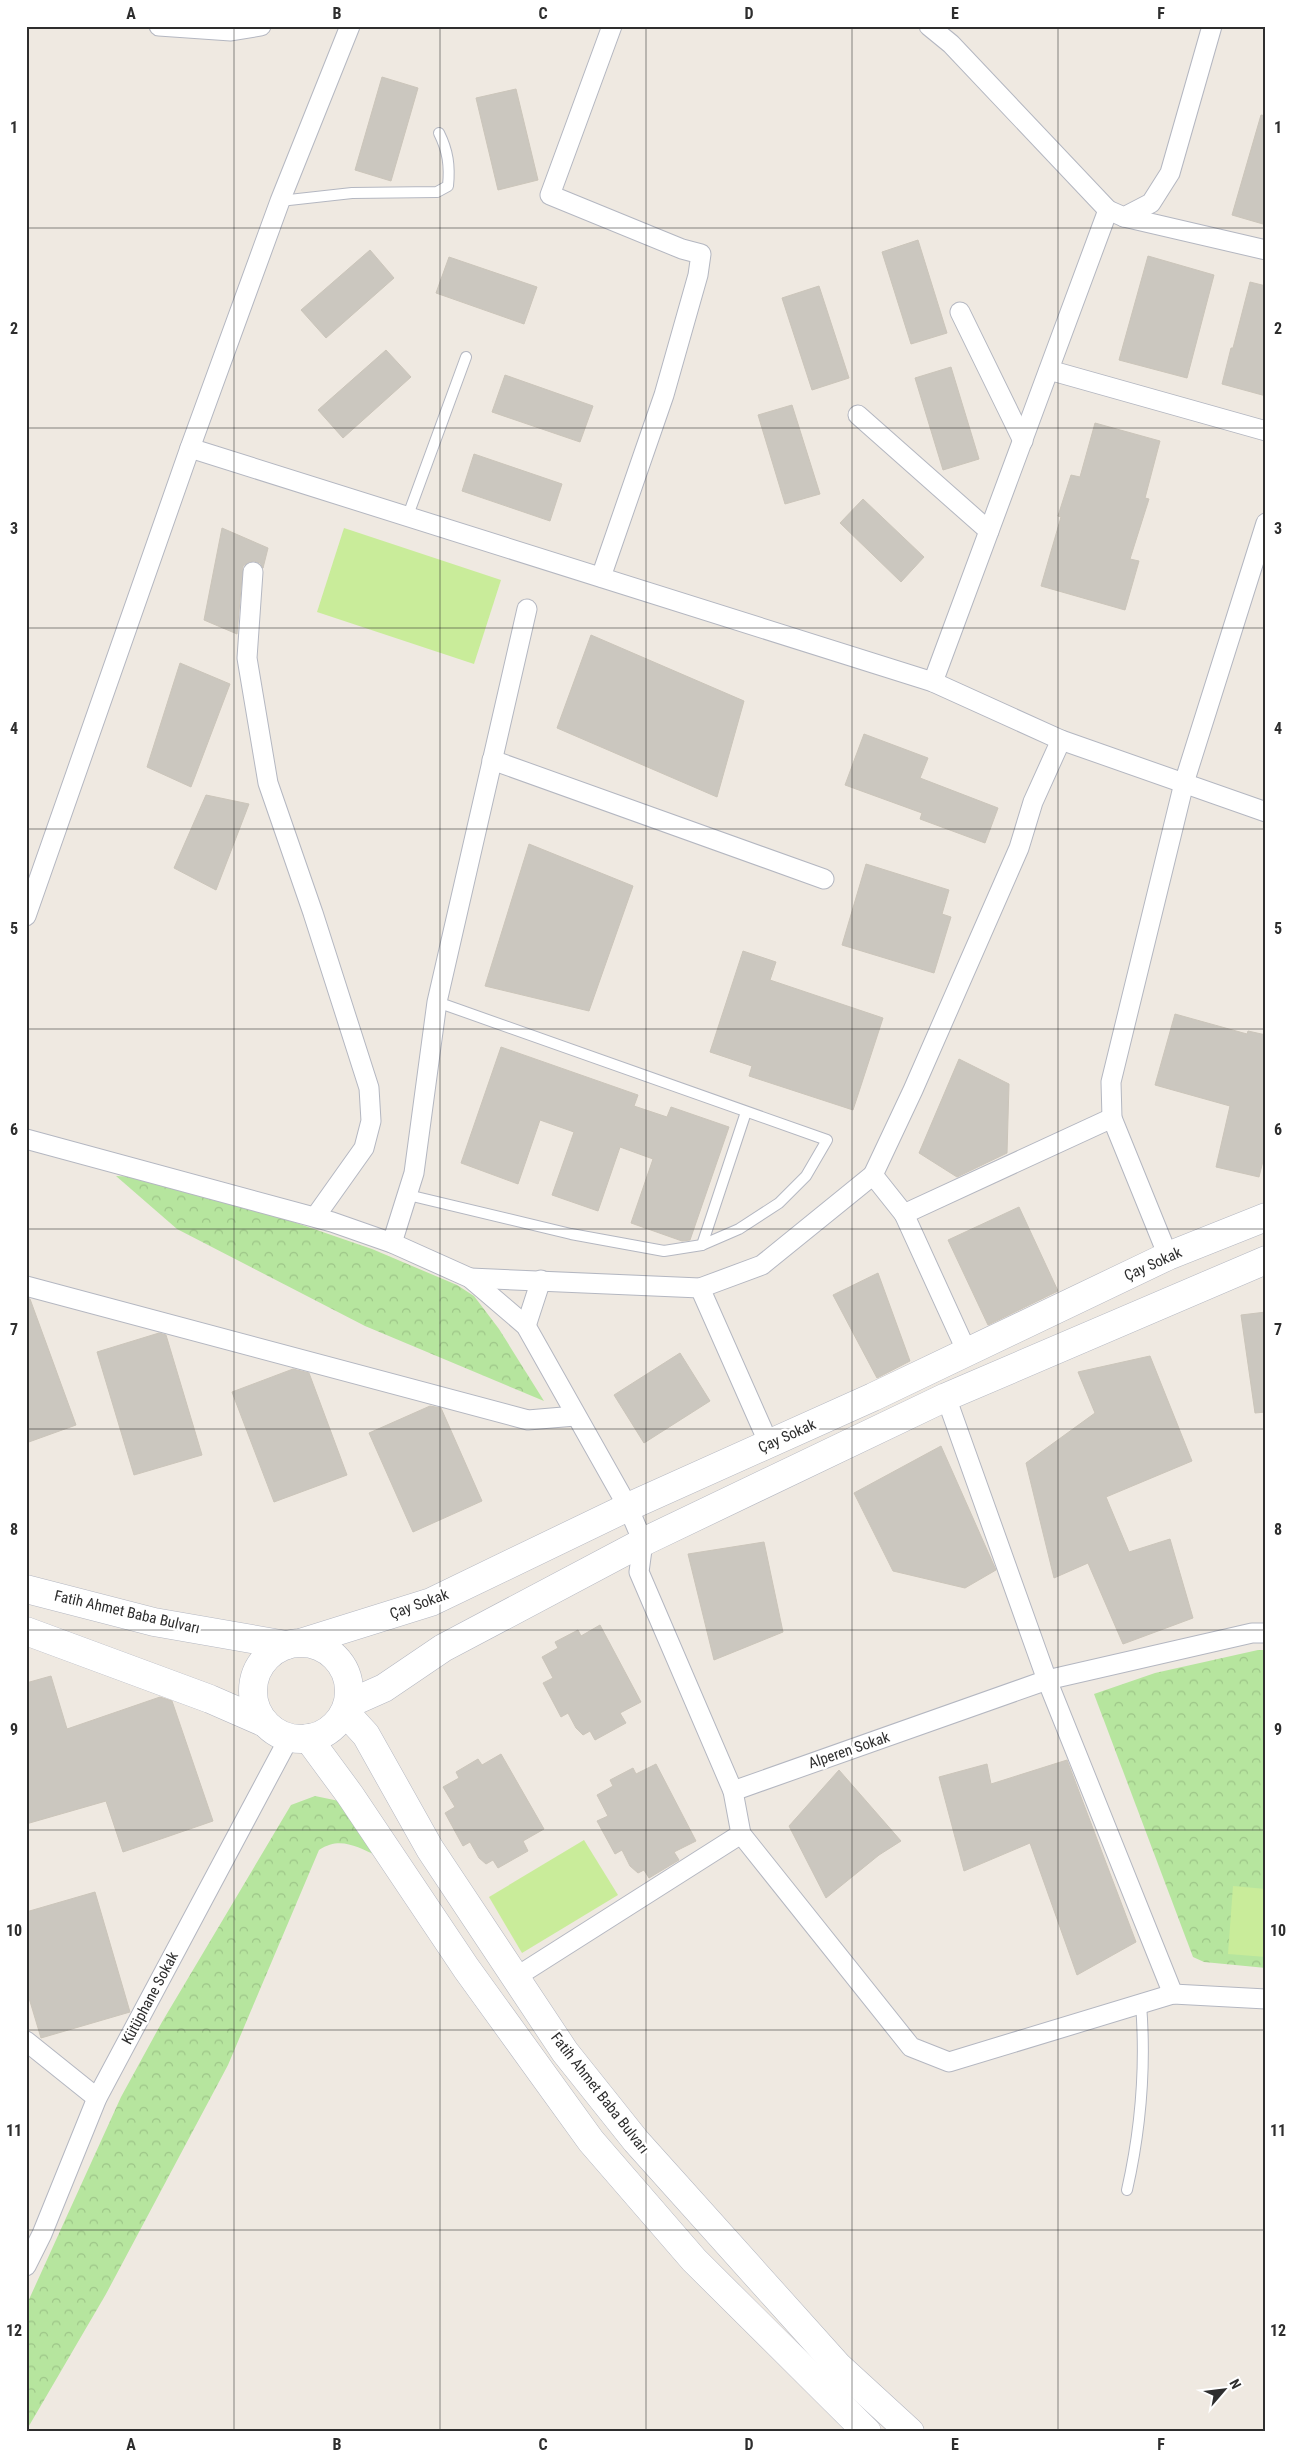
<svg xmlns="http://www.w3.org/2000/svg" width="1292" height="2458" font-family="'Roboto Condensed',sans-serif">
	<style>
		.park { fill: url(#park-crowns) }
		.pitch { fill: #c9ec9a }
		.building { fill: #cbc7bf; stroke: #cbc5ba }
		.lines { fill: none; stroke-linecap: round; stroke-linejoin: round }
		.service-casing { stroke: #b4b7c1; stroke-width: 12 }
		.minor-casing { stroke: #b4b7c1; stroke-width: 21 }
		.secondary-casing { stroke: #b4b7c1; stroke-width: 29 }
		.service { stroke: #fff; stroke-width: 10 }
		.minor { stroke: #fff; stroke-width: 19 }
		.secondary { stroke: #fff; stroke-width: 28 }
		.grid { fill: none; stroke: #2e2e2e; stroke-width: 1; stroke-opacity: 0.55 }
		.labels { text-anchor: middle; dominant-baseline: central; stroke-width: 5; stroke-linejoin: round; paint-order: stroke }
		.street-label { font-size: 15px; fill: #2e2e2e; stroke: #fff }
		.neatline { fill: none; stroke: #2e2e2e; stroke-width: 2 }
		.grid-label { font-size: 16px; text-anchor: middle; font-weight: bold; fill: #2e2e2e }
	</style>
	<defs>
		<pattern id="park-crowns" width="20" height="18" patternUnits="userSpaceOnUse" patternTransform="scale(1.25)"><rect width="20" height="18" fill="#b6e59e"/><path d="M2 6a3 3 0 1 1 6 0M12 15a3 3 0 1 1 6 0" fill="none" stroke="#9dc588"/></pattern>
	</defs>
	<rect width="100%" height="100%" fill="#efe9e1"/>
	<g class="park">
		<path d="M116,1176L138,1177L279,1217L372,1249L457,1285L474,1296L499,1329L544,1401L365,1326L177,1229Z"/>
		<path d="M1258,1650H1266V1968L1204,1962L1193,1957L1094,1694L1155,1673Z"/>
		<path d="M315,1796L339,1801L378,1856C356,1847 341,1836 319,1850L228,2065L106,2294L26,2431V2306L121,2097L162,2022L291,1805Z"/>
	</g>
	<g class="pitch">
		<path d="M344,528L501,580L474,664L317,612Z"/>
		<path d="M584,1840L618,1895L522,1953L489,1897Z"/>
		<path d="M1233,1886L1266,1889V1957L1228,1954Z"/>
	</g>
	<g class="building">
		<path d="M382,77L418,88L391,181L355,170Z"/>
		<path d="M516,89L538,180L498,190L476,98Z"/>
		<path d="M1261,115L1266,116V214L1263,224L1232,215Z"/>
		<path d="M918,240L947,333L911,344L882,252Z"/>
		<path d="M370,250L394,278L326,338L301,310Z"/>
		<path d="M1148,256L1214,275L1187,378L1119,360Z"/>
		<path d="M449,257L537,287L524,324L436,293Z"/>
		<path d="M1250,282L1266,286V396L1222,384L1231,348H1233Z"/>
		<path d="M819,286L849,378L812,390L782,298Z"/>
		<path d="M386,350L411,377L343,438L318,410Z"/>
		<path d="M951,367L979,459L943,470L915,378Z"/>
		<path d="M505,375L593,406L580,442L492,412Z"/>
		<path d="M792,405L820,494L785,504L758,415Z"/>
		<path d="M1095,423L1160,441L1145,498L1149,499L1130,559L1139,561L1125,610L1041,586L1061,517L1058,516L1071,475L1080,477Z"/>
		<path d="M474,454L562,484L550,521L462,491Z"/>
		<path d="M863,499L924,557L901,582L840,523Z"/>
		<path d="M222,528L268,548L263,568L260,563L254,561L249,562L243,566L237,634L204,620Z"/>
		<path d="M591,635L744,701L717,797L557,728Z"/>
		<path d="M180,663L230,684L191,787L147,767Z"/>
		<path d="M864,734L928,758L920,778L998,808L985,843L920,819L922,813L845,785Z"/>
		<path d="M206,795L249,804L216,890L174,868Z"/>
		<path d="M529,844L633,886L589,1011L485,986Z"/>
		<path d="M866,864L949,890L942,914L951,917L934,973L842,945Z"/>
		<path d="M743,951L776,962L770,980L883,1018L853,1110L749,1076L752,1066L710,1052Z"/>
		<path d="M1175,1014L1247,1034L1248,1031L1266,1035V1149L1259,1177L1216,1167L1230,1106L1155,1085Z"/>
		<path d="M501,1047L638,1095L634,1106L667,1117L671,1107L729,1127L690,1240L682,1241L631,1223L653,1159L620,1147L598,1211L552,1195L574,1132L540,1120L518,1184L461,1163Z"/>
		<path d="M959,1059L1009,1084L1007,1153L957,1177L919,1153Z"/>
		<path d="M1019,1207L1058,1291L988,1325L948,1240Z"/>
		<path d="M878,1273L910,1361L877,1378L833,1295Z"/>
		<path d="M26,1298L30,1299L76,1425L26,1443Z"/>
		<path d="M1266,1312V1412L1255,1413L1241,1315Z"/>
		<path d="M159,1333L166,1335L202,1455L134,1475L97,1352Z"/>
		<path d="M680,1353L710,1401L644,1443L614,1395Z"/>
		<path d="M1150,1356L1192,1461L1106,1497L1129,1552L1170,1539L1193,1618L1123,1644L1088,1563L1054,1578L1026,1463L1095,1413L1078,1372Z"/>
		<path d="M293,1369L309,1373L347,1475L274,1502L232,1392Z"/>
		<path d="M430,1406L441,1408L482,1501L413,1532L369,1433Z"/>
		<path d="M941,1446L996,1570L965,1588L893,1571L854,1493Z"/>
		<path d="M764,1542L783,1632L714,1660L688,1554Z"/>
		<path d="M600,1625L641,1702L620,1713L626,1723L595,1740L590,1731L583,1735L576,1728L568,1713L561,1717L543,1683L553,1678L542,1657L558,1648L555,1642L578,1630L581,1636Z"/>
		<path d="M51,1676L67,1729L160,1697L172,1701L213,1821L123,1852L106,1801L26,1824V1683Z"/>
		<path d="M501,1754L544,1829L523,1841L528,1851L498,1868L493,1860L486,1864L479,1858L470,1842L463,1846L445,1813L455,1807L443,1787L459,1778L456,1772L478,1759L482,1765Z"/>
		<path d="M1067,1760L1136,1942L1077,1975L1030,1843L964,1871L939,1777L987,1764L991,1784Z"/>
		<path d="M656,1764L696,1841L674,1852L679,1860L649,1878L644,1870L638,1873L630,1866L622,1850L615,1854L597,1821L608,1816L597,1795L613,1786L610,1780L633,1768L636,1774Z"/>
		<path d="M839,1770L901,1841L879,1855L826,1898L789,1826Z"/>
		<path d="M95,1892L130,2012L41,2038L26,1988V1912Z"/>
	</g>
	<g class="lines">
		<g class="service-casing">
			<g id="service">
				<path d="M280,201L352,193L437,192L448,186C450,166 448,151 439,133"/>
				<path d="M407,518L466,357"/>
				<path d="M408,1195L571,1234L664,1251L702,1245L739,1229L779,1203L806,1176L827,1140L437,1002"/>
				<path d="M702,1245L746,1112"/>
				<path d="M1127,2190C1141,2128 1146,2067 1141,2004"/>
			</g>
		</g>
		<g class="minor-casing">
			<g id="minor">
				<path d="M159,26L231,31L261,26"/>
				<path d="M929,26L951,44L1108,210L933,682"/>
				<path d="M1108,210L1124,217L1151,203L1170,173L1212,26"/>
				<path d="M1124,217L1266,250"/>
				<path d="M960,312L1023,441"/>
				<path d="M1049,370L1266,431"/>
				<path d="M858,415L989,531"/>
				<path d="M190,448L933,682L1061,740L1266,812"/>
				<path d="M253,572L247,658L268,783L313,913L369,1088L371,1121L364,1148L315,1217"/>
				<path d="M601,577L664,395L698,275L701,254L682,249L550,195L612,26"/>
				<path d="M492,760L824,879"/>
				<path d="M26,916L190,448L280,201L350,26"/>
				<path d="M26,1139L332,1222L392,1243L470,1278L526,1326L628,1507L643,1542L639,1572L733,1791"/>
				<path d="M873,1175L913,1090L1019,848L1033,802L1061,740"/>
				<path d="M904,1214L967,1352"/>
				<path d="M392,1243L414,1173L437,1002L527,609"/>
				<path d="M1168,1256L1112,1118L1111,1082L1184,783L1266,523"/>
				<path d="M470,1278L700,1288L762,1265L873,1175L904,1214L1112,1118"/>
				<path d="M26,1286L528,1420L575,1416"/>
				<path d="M700,1288L769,1444"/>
				<path d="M526,1326L541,1280"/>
				<path d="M946,1397L1047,1680L1173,1994"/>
				<path d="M741,1834L911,2047L949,2062L1173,1994L1266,1999"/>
				<path d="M516,1977L741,1834L733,1791L1047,1680L1252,1633H1266"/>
				<path d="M26,2041L97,2098"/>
				<path d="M26,2266L42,2234L97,2098L289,1738"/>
			</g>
		</g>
		<g class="secondary-casing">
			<g id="secondary">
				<path d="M26,1589L154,1622L286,1645"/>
				<path d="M26,1631L210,1699L265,1723"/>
				<path d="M303,1642L431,1602L628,1507L873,1397L1168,1256L1266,1217"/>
				<circle cx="301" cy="1691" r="48"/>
				<path d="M348,1704L384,1688L443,1648L643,1542L946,1397L1266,1260"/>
				<path d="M345,1712L366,1735L430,1849L565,2052L636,2141L838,2366L910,2432"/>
				<path d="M308,1738L350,1795L466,1968L591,2141L694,2260L867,2432"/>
			</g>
		</g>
		<use href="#service" class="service"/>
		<use href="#minor" class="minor"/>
		<use href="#secondary" class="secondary"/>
	</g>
	<path class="grid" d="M234,26V2432M440,26V2432M646,26V2432M852,26V2432M1058,26V2432M26,228H1266M26,428H1266M26,628H1266M26,829H1266M26,1029H1266M26,1229H1266M26,1429H1266M26,1630H1266M26,1830H1266M26,2030H1266M26,2230H1266"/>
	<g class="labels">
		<g class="street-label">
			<text transform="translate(1153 1264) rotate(-24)">Çay Sokak</text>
			<text transform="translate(787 1436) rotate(-24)">Çay Sokak</text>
			<text transform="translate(419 1604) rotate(-20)">Çay Sokak</text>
			<text transform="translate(127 1612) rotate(13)">Fatih Ahmet Baba Bulvarı</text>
			<text transform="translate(849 1750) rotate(-19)">Alperen Sokak</text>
			<text transform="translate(150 1998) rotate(-62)">Kütüphane Sokak</text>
			<text transform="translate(600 2093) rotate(52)">Fatih Ahmet Baba Bulvarı</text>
		</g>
	</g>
	<rect width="1292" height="2458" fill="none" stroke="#ffffff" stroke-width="55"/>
	<g transform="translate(1224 2390) rotate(62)" stroke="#ffffff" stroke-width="4" paint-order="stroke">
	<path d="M0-4L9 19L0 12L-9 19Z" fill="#2e2e2e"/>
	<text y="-8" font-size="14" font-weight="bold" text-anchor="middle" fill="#2e2e2e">N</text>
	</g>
	<rect x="28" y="28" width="1236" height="2402" class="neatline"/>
	<g class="grid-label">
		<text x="131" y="19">A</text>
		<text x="337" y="19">B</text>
		<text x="543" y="19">C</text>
		<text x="749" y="19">D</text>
		<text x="955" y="19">E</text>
		<text x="1161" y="19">F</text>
		<text x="14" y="133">1</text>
		<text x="1278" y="133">1</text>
		<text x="14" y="334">2</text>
		<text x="1278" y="334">2</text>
		<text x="14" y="534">3</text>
		<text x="1278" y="534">3</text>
		<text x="14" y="734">4</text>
		<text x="1278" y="734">4</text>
		<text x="14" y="934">5</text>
		<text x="1278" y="934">5</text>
		<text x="14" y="1135">6</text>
		<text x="1278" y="1135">6</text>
		<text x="14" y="1335">7</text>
		<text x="1278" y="1335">7</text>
		<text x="14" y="1535">8</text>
		<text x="1278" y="1535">8</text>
		<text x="14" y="1735">9</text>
		<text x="1278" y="1735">9</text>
		<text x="14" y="1936">10</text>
		<text x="1278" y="1936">10</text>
		<text x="14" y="2136">11</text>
		<text x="1278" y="2136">11</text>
		<text x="14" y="2336">12</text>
		<text x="1278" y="2336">12</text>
		<text x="131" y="2450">A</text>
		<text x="337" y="2450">B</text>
		<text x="543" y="2450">C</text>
		<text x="749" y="2450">D</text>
		<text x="955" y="2450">E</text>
		<text x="1161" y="2450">F</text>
	</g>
</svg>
